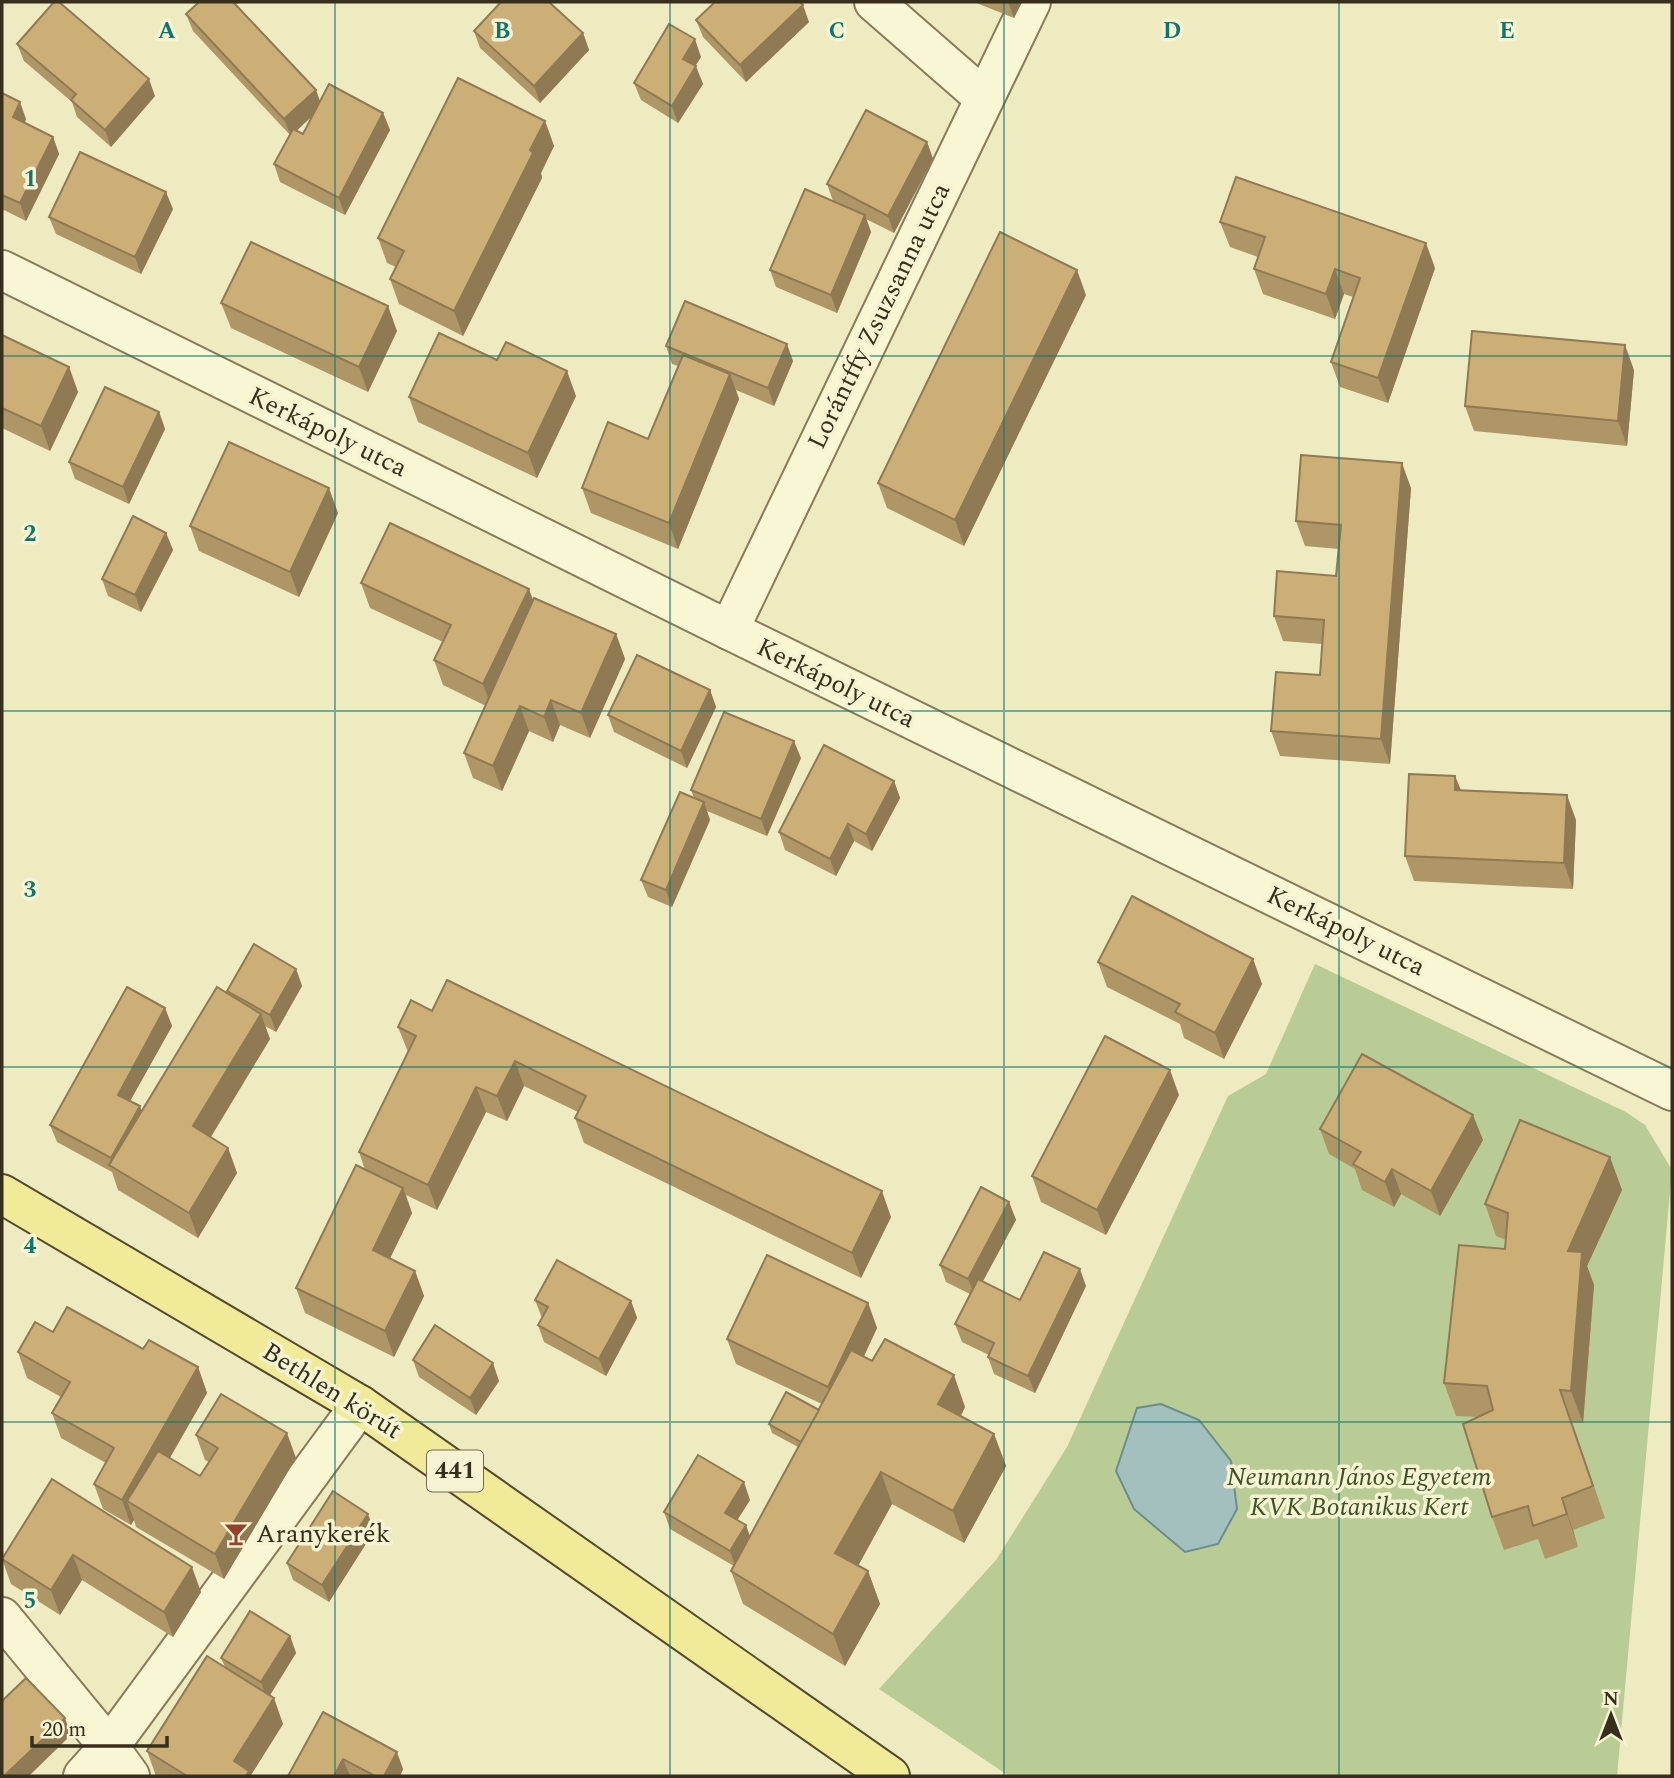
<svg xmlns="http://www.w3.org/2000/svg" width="1674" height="1778" font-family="Spectral,serif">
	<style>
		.green { fill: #b9cc95 }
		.water { fill: #a4c0be; stroke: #6b8e8d; stroke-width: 2 }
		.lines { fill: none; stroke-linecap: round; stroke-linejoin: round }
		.street-casing { stroke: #877c59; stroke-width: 42 }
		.primary-casing { stroke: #55492d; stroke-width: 42 }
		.street { stroke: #f9f6d4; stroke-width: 38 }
		.primary { stroke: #f1ea98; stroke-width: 38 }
		.wall { fill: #af9666; fill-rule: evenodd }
		.shaded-wall { fill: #8f7a53 }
		.building { fill: #ccae77; stroke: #8f7a53; stroke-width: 2 }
		.grid { fill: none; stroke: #0f766e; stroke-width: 2; stroke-opacity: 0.55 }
		.labels { text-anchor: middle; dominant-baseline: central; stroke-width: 7; stroke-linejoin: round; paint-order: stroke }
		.shield { fill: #f5f3d1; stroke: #706a53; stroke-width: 2 }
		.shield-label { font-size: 24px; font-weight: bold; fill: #372f1d }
		.street-label { font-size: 26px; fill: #372f1d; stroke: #f5f3d1 }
		.park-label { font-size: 26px; font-style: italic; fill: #3c5324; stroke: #f5f3d1 }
		.poi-label { font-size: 26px; fill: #372f1d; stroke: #f5f3d1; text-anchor: start }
		.grid-label { font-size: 23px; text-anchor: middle; font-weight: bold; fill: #0f766e; stroke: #f5f3d1; stroke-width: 7; stroke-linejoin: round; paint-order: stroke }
	</style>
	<rect width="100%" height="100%" fill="#eeebc1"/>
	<path class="green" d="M1315,964L1626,1112L1645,1125L1672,1170L1617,1776H1009L879,1689L996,1560L1067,1447L1228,1096L1266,1074Z"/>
	<path class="water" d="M1161,1404L1199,1420L1231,1461L1237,1509L1218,1544L1185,1552L1134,1509L1116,1471L1137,1408Z"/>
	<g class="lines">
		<g class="street-casing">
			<g id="street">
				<path d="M874,2L984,98"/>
				<path d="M2,270L729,630L1672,1091"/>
				<path d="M729,630L1031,2"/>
				<path d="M2,1617L109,1747L130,1776"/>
				<path d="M83,1776L109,1747L360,1405"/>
			</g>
		</g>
		<g class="primary-casing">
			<path id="primary" d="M2,1194L360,1405L890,1776"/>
		</g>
		<use href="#street" class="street"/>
		<use href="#primary" class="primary"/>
	</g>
	<g class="wall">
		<path d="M199,2H243L236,4L316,90L320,102L383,113L390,130L345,215L280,182L274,164L290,135L193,31L186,14ZM312,116L303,134L296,131L302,125Z"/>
		<path d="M974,2H1022L1014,18Z"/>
		<path d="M696,20L809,22L746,82L703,37Z"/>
		<path d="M474,31L583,33L589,50L540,103L480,48Z"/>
		<path d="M17,44L155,96L111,147L77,117L72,102L24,61Z"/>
		<path d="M701,57L695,66L703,84L678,123L641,100L634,83Z"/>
		<path d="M2,93L26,119L25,123L53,137L59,154L26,221L2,209Z"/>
		<path d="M545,121L554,146L541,173L542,178L463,336L399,304L390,279L396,267L387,263L378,238Z"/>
		<path d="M927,142L933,159L894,233L866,219L871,232L837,313L776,287L770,270L833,201L827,184Z"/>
		<path d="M173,209L141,274L56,234L49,217Z"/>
		<path d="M1220,222L1435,268L1388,403L1340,387L1331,362L1353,297L1344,294L1335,319L1263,294L1254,269L1258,257L1230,247Z"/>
		<path d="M1086,295L964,546L887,508L878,483Z"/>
		<path d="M221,303L397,331L368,392L231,328Z"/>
		<path d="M2,335L69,367L78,392L50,451L2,428Z"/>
		<path d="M666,346L793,361L774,406L736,390L739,399L678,549L591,513L582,488L648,439L678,366L672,364Z"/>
		<path d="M1634,370L1627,446L1474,431L1465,406Z"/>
		<path d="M576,396L537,478L418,422L409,397Z"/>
		<path d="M159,412L165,429L129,504L75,479L69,462Z"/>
		<path d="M1411,488L1390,764L1280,756L1271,731L1320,675L1322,644L1283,641L1274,616L1336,576L1339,549L1305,546L1296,521Z"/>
		<path d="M338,513L299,597L199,551L190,526Z"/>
		<path d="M166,533L173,550L141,612L108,596L102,579Z"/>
		<path d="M361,583L533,600L616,634L625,659L590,738L560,725L553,742L529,731L502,791L473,778L464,753L486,706L443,685L434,660L443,642L370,608Z"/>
		<path d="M710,690L716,707L687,768L614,732L608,715Z"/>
		<path d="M801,758L767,836L707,811L710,820L672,907L648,897L641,880L694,798L691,790Z"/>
		<path d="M1455,776L1461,790L1576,820L1573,889L1414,881L1405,856Z"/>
		<path d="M894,781L900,798L872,851L854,841L836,876L785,850L779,832Z"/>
		<path d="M1253,959L1262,984L1224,1059L1184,1038L1180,1024L1107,987L1098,962Z"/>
		<path d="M296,969L302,986L276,1032L265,1026L270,1039L211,1137L228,1148L237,1173L198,1238L118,1190L112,1172L57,1142L50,1125L165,1008L172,1026L130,1101L140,1106L141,1112L228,994L227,991Z"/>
		<path d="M432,1011L891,1217L861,1278L584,1143L575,1118L578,1112L524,1086L507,1121L486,1112L437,1210L406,1195L412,1213L390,1258L415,1271L424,1296L394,1357L305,1313L296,1288L365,1170L359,1152L408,1052L398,1027Z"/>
		<path d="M1179,1095L1106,1235L1041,1202L1032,1176Z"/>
		<path d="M1320,1129L1483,1140L1440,1216L1401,1194L1394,1207L1362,1190L1355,1169L1329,1154Z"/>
		<path d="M1622,1190L1587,1266L1594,1285L1583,1423L1572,1422L1605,1518L1573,1530L1578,1547L1545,1559L1538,1539L1504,1550L1492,1517L1477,1417L1456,1416L1444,1383L1505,1249L1506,1240L1496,1236L1485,1204Z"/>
		<path d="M1009,1202L1016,1220L982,1282L1020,1300L1086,1286L1035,1393L994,1374L988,1357L989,1355L962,1342L955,1324L970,1294L946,1282L940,1265Z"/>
		<path d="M535,1300L631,1301L637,1318L606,1376L544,1342L538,1325L542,1318Z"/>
		<path d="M868,1303L877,1328L864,1356L965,1407L961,1416L994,1434L1006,1466L964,1543L892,1504L858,1566L868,1571L880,1604L845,1666L743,1604L731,1571L734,1566L670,1529L664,1512L750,1500L737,1520L750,1537L798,1447L772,1433L769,1424L819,1410L822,1404L736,1364L727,1339Z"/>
		<path d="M53,1332L143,1349L198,1367L207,1393L170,1458L200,1476L209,1462L205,1460L196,1435L296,1458L224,1579L136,1527L134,1520L131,1525L103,1509L94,1484L106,1463L61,1438L52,1413L61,1397L27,1378L18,1352Z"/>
		<path d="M413,1360L499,1381L476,1415L419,1377Z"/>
		<path d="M52,1479L201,1592L173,1637L82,1580L60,1615L11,1584L2,1559Z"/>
		<path d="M374,1531L329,1602L293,1580L287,1563Z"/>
		<path d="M290,1636L296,1653L270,1695L283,1724L251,1775V1776H156L147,1751L225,1667L221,1658Z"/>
		<path d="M323,1712L403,1769L400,1776H288Z"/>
	</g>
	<g class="shaded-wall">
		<path d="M1008,2H1022L1014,18Z"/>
		<path d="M803,5L809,22L746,82L740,65Z"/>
		<path d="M583,33L589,50L540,103L534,86Z"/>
		<path d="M695,39L701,57L689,76L683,59Z"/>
		<path d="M696,66L703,84L678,123L672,106Z"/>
		<path d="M149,79L155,96L111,147L105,130Z"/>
		<path d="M316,90L322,107L291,136L284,119Z"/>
		<path d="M20,102L26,119L19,134L13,117Z"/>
		<path d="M383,113L390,130L345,215L339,198Z"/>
		<path d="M545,121L554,146L541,173L542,178L463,336L454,311Z"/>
		<path d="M53,137L59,154L26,221L20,203Z"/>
		<path d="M927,142L933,159L894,233L888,216Z"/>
		<path d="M166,192L173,209L141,274L135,257Z"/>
		<path d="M865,215L871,232L837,313L831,295Z"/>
		<path d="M1426,243L1435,268L1388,403L1378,378Z"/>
		<path d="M1335,269L1344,294L1335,319L1326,294Z"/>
		<path d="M1077,270L1086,295L964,546L955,520Z"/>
		<path d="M388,306L397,331L368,392L359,367Z"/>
		<path d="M787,344L793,361L774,406L768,388Z"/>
		<path d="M1625,345L1634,370L1627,446L1618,421Z"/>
		<path d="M69,367L78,392L50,451L41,426Z"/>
		<path d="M567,371L576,396L537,478L528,453Z"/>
		<path d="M730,374L739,399L678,549L669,523Z"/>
		<path d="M159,412L165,429L129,504L123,487Z"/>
		<path d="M1402,463L1411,488L1390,764L1381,739Z"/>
		<path d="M329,488L338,513L299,597L290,572Z"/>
		<path d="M166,533L173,550L141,612L135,595Z"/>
		<path d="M529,589L538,614L492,709L483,684Z"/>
		<path d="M616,634L625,659L590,738L581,713Z"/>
		<path d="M710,690L716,707L687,768L681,751Z"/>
		<path d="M551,700L560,725L553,742L544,717Z"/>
		<path d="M520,706L529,731L502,791L493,766Z"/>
		<path d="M794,741L801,758L767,836L761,819Z"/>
		<path d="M1455,776L1465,801L1455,790Z"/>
		<path d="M894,781L900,798L872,851L866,834Z"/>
		<path d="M1567,795L1576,820L1573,889L1564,863Z"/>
		<path d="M704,802L710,820L672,907L666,890Z"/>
		<path d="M848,824L854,841L836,876L830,859Z"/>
		<path d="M1253,959L1262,984L1224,1059L1215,1033Z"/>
		<path d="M296,969L302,986L276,1032L270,1015Z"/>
		<path d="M165,1008L172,1026L124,1112L118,1095Z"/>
		<path d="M261,1014L270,1039L202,1151L193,1126Z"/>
		<path d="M515,1061L524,1086L507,1121L497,1096Z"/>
		<path d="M1170,1070L1179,1095L1106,1235L1097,1210Z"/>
		<path d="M476,1087L486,1112L437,1210L428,1185Z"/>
		<path d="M140,1106L146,1124L115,1169L111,1158Z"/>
		<path d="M1473,1115L1483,1140L1440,1216L1431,1191Z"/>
		<path d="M228,1148L237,1173L198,1238L189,1213Z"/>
		<path d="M1610,1157L1622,1190L1587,1266L1594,1285L1583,1423L1571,1391L1568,1251Z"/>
		<path d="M1392,1169L1401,1194L1394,1207L1385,1182Z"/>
		<path d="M403,1188L412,1213L382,1275L373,1250Z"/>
		<path d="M882,1191L891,1217L861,1278L852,1253Z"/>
		<path d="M1009,1202L1016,1220L975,1296L968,1279Z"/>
		<path d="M1080,1269L1086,1286L1035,1393L1028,1376Z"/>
		<path d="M415,1271L424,1296L394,1357L385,1331Z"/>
		<path d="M631,1301L637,1318L606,1376L599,1359Z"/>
		<path d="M868,1303L877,1328L838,1412L828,1387Z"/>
		<path d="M493,1363L499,1381L476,1415L470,1398Z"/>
		<path d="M198,1367L207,1393L140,1509L127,1501L134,1520L131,1525L122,1500Z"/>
		<path d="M954,1375L965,1407L950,1436L938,1404Z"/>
		<path d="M287,1433L296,1458L224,1579L215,1554Z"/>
		<path d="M994,1434L1006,1466L964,1543L953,1511Z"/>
		<path d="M881,1472L892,1504L847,1586L835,1553Z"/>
		<path d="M744,1482L750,1500L731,1530L725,1513Z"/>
		<path d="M1562,1498L1573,1530L1578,1547L1567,1514Z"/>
		<path d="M368,1514L374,1531L329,1602L322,1585Z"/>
		<path d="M746,1525L752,1542L736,1568L730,1551Z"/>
		<path d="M73,1555L82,1580L60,1615L51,1590Z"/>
		<path d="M192,1567L201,1592L173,1637L164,1612Z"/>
		<path d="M868,1571L880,1604L845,1666L833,1634Z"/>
		<path d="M290,1636L296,1653L267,1700L261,1682Z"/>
		<path d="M274,1698L283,1724L251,1775V1776H240L234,1761Z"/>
		<path d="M65,1718L71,1735L29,1776H5Z"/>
		<path d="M397,1752L403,1769L400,1776H384Z"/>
		<path d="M343,1759L350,1776H334Z"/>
	</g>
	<g class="building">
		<path d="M54,2H59L149,79L105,130L71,100L76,94L17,44Z"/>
		<path d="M199,2H233L316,90L284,119L186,14Z"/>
		<path d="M501,2H549L583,33L534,86L474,31Z"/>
		<path d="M715,2H800L803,5L740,65L696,20Z"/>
		<path d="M669,24L695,39L683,59L696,66L672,106L634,83Z"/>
		<path d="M458,78L545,121L530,150L533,153L454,311L390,279L404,251L378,238Z"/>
		<path d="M329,84L383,113L339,198L274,164L293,129L303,134Z"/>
		<path d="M2,93L20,102L13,117L53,137L20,203L2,195Z"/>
		<path d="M866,110L927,142L888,216L827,184Z"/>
		<path d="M80,152L166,192L135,257L49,217Z"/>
		<path d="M1236,177L1426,243L1378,378L1331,362L1360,278L1335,269L1326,294L1254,269L1265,237L1220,222Z"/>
		<path d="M805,189L865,215L831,295L770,270Z"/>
		<path d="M1000,232L1077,270L955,520L878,483Z"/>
		<path d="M251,242L388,306L359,367L221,303Z"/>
		<path d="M685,301L787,344L768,388L666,346Z"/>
		<path d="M1472,331L1625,345L1618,421L1465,406Z"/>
		<path d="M439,333L497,360L506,342L567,371L528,453L409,397Z"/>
		<path d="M2,335L69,367L41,426L2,408Z"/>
		<path d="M683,355L730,374L669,523L582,488L608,422L648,439Z"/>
		<path d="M105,387L159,412L123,487L69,462Z"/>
		<path d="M229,442L329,488L290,572L190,526Z"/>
		<path d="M1301,455L1402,463L1381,739L1271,731L1276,672L1320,675L1324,620L1274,616L1277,571L1336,576L1341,525L1296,521Z"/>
		<path d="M133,516L166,533L135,595L102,579Z"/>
		<path d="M390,523L529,589L483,684L434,660L451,625L361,583Z"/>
		<path d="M534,598L616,634L581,713L551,700L544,717L520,706L493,766L464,753Z"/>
		<path d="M637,655L710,690L681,751L608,715Z"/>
		<path d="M724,712L794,741L761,819L691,790Z"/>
		<path d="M824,745L894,781L866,834L848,824L830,859L779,832Z"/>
		<path d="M1409,774L1455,776V790L1567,795L1564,863L1405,856Z"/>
		<path d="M680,792L704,802L666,890L641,880Z"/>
		<path d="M1132,896L1253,959L1215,1033L1175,1012L1180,1004L1098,962Z"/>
		<path d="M254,944L296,969L270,1015L227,991Z"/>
		<path d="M447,980L882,1191L852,1253L575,1118L586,1096L515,1061L497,1096L476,1087L428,1185L359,1152L416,1036L398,1027L411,1000L432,1011Z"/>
		<path d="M127,987L165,1008L118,1095L140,1106L111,1158L50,1125Z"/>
		<path d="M217,987L261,1014L193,1126L228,1148L189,1213L109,1165Z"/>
		<path d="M1105,1036L1170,1070L1097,1210L1032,1176Z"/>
		<path d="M1362,1054L1473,1115L1431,1191L1392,1169L1385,1182L1353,1164L1361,1152L1320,1129Z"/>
		<path d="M1520,1120L1610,1157L1568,1251L1582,1252L1571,1391L1560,1390L1593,1486L1562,1498L1567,1514L1533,1526L1528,1506L1492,1517L1463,1424L1493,1410L1487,1386L1444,1383L1459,1245L1505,1249L1508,1213L1485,1204Z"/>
		<path d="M356,1165L403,1188L373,1250L415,1271L385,1331L296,1288Z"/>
		<path d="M981,1187L1009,1202L968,1279L940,1265Z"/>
		<path d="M1044,1252L1080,1269L1028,1376L988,1357L994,1343L955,1324L978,1279L1020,1300Z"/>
		<path d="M767,1255L868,1303L828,1387L727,1339Z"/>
		<path d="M557,1260L631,1301L599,1359L538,1325L548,1307L535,1300Z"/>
		<path d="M67,1307L143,1349L149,1340L198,1367L122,1500L94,1484L114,1448L52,1413L70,1382L18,1352L35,1322L53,1332Z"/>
		<path d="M435,1325L493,1363L470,1398L413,1360Z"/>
		<path d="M885,1339L954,1375L938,1404L994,1434L953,1511L881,1472L835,1553L868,1571L833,1634L731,1571L851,1350L872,1361Z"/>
		<path d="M786,1392L819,1410L801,1442L769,1424Z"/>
		<path d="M221,1394L287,1433L215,1554L127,1501L158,1451L200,1476L218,1448L196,1435Z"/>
		<path d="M698,1455L744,1482L725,1513L746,1525L730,1551L664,1512Z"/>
		<path d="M52,1479L192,1567L164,1612L73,1555L51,1590L2,1559Z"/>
		<path d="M333,1491L368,1514L322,1585L287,1563Z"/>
		<path d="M250,1611L290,1636L261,1682L221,1658Z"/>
		<path d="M207,1656L274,1698L234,1761L249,1771L246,1776H187L147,1751Z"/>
		<path d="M26,1678L65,1718L4,1776L2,1774V1701Z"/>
		<path d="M323,1712L397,1752L384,1776H375L343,1759L334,1776H288Z"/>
	</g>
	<path class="grid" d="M335,2V1776M670,2V1776M1004,2V1776M1339,2V1776M2,356H1672M2,711H1672M2,1067H1672M2,1422H1672"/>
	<defs>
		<g id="bar-bare" transform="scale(1.89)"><path d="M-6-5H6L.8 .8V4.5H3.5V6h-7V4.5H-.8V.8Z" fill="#964129" stroke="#f5f3d1" stroke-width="2.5" paint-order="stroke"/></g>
	</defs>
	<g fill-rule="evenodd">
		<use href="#bar-bare" x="236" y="1534"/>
	</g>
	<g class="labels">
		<rect class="shield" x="427" y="1450.5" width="56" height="41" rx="5"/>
		<g class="shield-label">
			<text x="455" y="1471">441</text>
		</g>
		<g class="street-label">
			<text transform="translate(879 316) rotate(-64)">Lorántffy Zsuzsanna utca</text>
			<text transform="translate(328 432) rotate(26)">Kerkápoly utca</text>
			<text transform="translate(836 683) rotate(26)">Kerkápoly utca</text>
			<text transform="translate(1346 931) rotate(26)">Kerkápoly utca</text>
			<text transform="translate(332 1391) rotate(32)">Bethlen körút</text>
		</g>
		<g class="park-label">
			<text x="1359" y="1477">Neumann János Egyetem<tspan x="1359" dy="30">KVK Botanikus Kert</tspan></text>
		</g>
		<g class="poi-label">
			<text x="256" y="1534">Aranykerék</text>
		</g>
	</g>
	<g class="grid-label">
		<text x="167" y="38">A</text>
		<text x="502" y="38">B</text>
		<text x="837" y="38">C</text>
		<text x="1172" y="38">D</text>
		<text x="1507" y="38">E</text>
		<text x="30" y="186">1</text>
		<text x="30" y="541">2</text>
		<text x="30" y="897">3</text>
		<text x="30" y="1253">4</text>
		<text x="30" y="1608">5</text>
	</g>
	<rect width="1674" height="1778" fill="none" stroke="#372f1d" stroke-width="7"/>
	<g transform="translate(1611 1715)" stroke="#f5f3d1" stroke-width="5" paint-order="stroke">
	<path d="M0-5L12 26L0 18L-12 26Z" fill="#372f1d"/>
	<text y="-10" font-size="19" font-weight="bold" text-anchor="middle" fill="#372f1d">N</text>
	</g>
	<path d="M32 1736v10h135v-10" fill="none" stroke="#372f1d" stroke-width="3.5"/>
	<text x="42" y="1736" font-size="21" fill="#372f1d" stroke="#f5f3d1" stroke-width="5" paint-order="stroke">20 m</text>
</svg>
